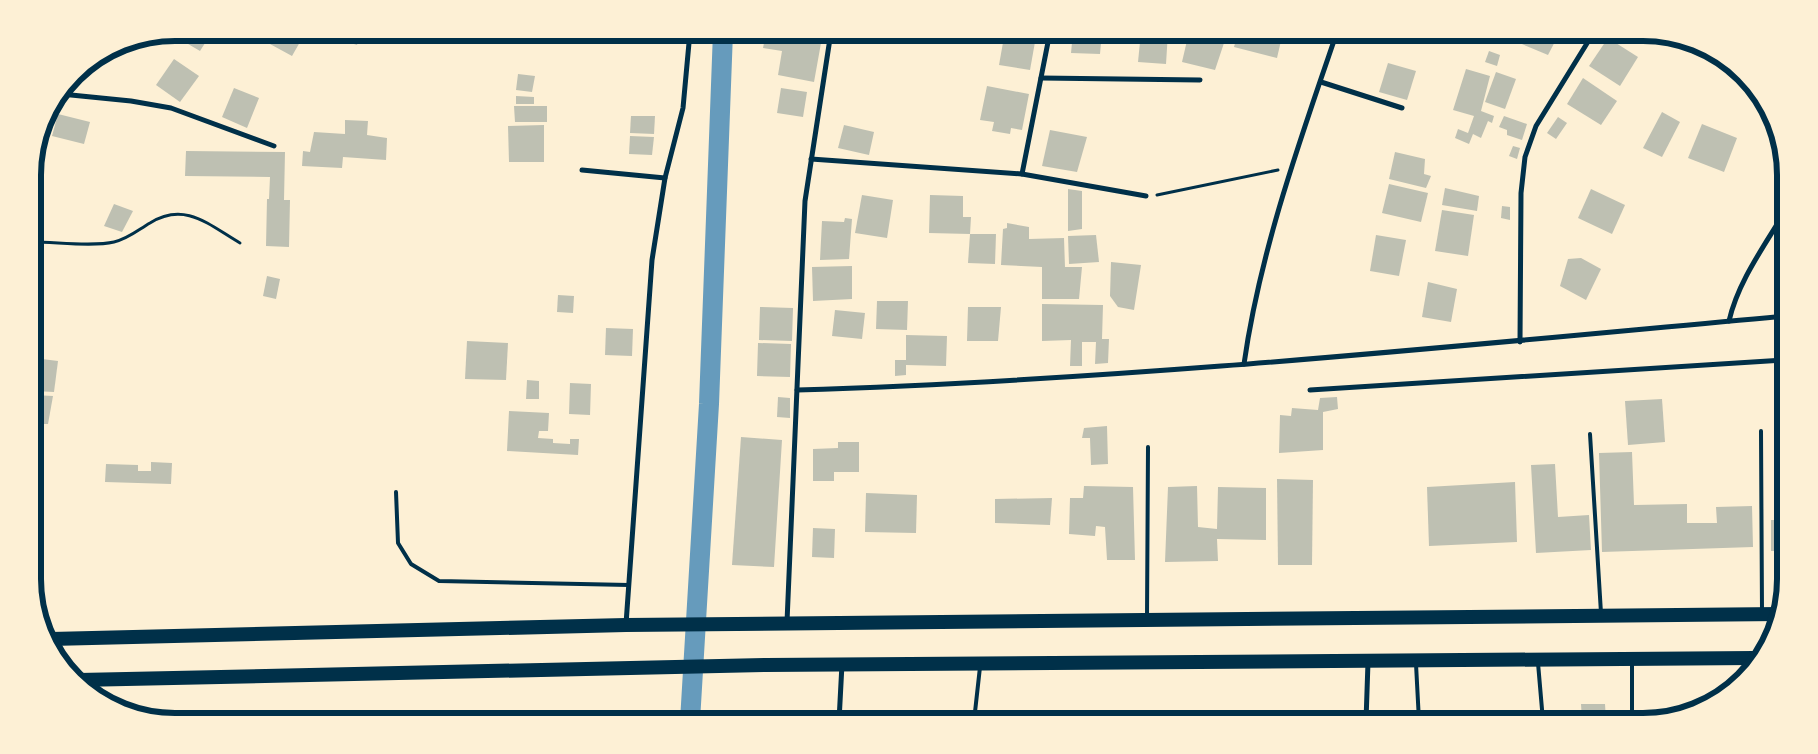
<svg xmlns="http://www.w3.org/2000/svg" width="1818" height="754" font-family="Lora,serif">
	<style>
		.lines { fill: none; stroke-linecap: round; stroke-linejoin: round }
		.canal { stroke: #669bbc; stroke-width: 20 }
		.building { fill: #bec0b2 }
		.path { stroke: #003049; stroke-width: 3 }
		.service { stroke: #003049; stroke-width: 4 }
		.minor { stroke: #003049; stroke-width: 5 }
		.trunk { stroke: #003049; stroke-width: 14 }
		.rim { fill: none; stroke: #003049; stroke-width: 6 }
	</style>
	<rect width="100%" height="100%" fill="#fdf0d5"/>
	<g class="lines">
		<path class="canal" d="M690,721L709,404L723,32"/>
	</g>
	<g class="building">
		<path d="M189,32H212L200,51L183,41Z"/>
		<path d="M276,32H282L292,38L296,32L304,35L292,56L270,44Z"/>
		<path d="M327,32H361L357,45L326,35Z"/>
		<path d="M811,32H823L814,82L778,75L782,51L763,48L766,33L810,41Z"/>
		<path d="M1073,32H1102L1100,54L1071,53Z"/>
		<path d="M1141,32H1168L1166,64L1138,62Z"/>
		<path d="M1189,32H1203L1226,37L1215,70L1182,62Z"/>
		<path d="M1238,32H1283L1277,58L1234,47Z"/>
		<path d="M1513,32H1560L1548,55L1510,39Z"/>
		<path d="M1628,32H1642L1648,33L1643,42Z"/>
		<path d="M1004,37L1035,42L1030,70L999,65Z"/>
		<path d="M1608,38L1638,57L1620,86L1589,66Z"/>
		<path d="M1489,51L1500,55L1497,66L1485,62Z"/>
		<path d="M174,59L199,76L180,102L156,85Z"/>
		<path d="M1388,63L1416,71L1407,100L1379,92Z"/>
		<path d="M1466,69L1490,76L1481,111L1494,116L1492,123L1488,121L1481,138L1473,134L1469,144L1455,138L1458,129L1468,133L1474,116L1453,110Z"/>
		<path d="M1496,72L1516,79L1505,109L1485,102Z"/>
		<path d="M518,74L535,76L532,92L516,90Z"/>
		<path d="M1583,78L1617,101L1601,125L1567,104Z"/>
		<path d="M987,86L1029,94L1022,130L1011,128L1010,134L992,131L994,122L980,120Z"/>
		<path d="M234,88L259,98L247,128L222,117Z"/>
		<path d="M781,88L807,92L803,117L777,113Z"/>
		<path d="M516,96L534,97V104H516Z"/>
		<path d="M514,106H547V122H515Z"/>
		<path d="M1662,112L1680,122L1662,157L1643,148Z"/>
		<path d="M58,114L90,122L84,144L52,136Z"/>
		<path d="M631,116H655L654,134L630,133Z"/>
		<path d="M1504,116L1527,124L1522,140L1507,135V130L1499,127Z"/>
		<path d="M1558,117L1567,123L1556,139L1547,133Z"/>
		<path d="M345,120L368,121L367,135L387,138L386,160L343,157L342,168L302,166L303,151L310,152L314,132L345,134Z"/>
		<path d="M1702,124L1737,138L1724,172L1688,158Z"/>
		<path d="M544,125V162H509L508,126Z"/>
		<path d="M844,125L874,132L869,155L838,148Z"/>
		<path d="M1050,130L1087,137L1077,172L1042,166Z"/>
		<path d="M630,136L654,137L652,155L629,154Z"/>
		<path d="M1513,146L1520,148L1517,159L1509,156Z"/>
		<path d="M186,151L285,152L284,200H290L289,247L266,246L267,199H269L270,177L185,176Z"/>
		<path d="M1395,152L1425,159L1424,174L1431,176L1426,188L1389,179Z"/>
		<path d="M1389,184L1428,193L1421,222L1382,213Z"/>
		<path d="M1445,188L1479,196L1477,211L1442,205Z"/>
		<path d="M1068,189L1082,191V229L1068,231Z"/>
		<path d="M1591,189L1625,205L1612,234L1578,218Z"/>
		<path d="M862,195L893,200L887,238L855,233Z"/>
		<path d="M930,195L963,196V217H971L970,234L929,233Z"/>
		<path d="M114,204L133,211L122,232L104,226Z"/>
		<path d="M1502,206L1510,207V220L1501,218Z"/>
		<path d="M1442,210L1474,215L1468,256L1435,251Z"/>
		<path d="M845,218L852,219L849,259L820,260L822,221L844,222Z"/>
		<path d="M1007,223L1029,227V239L1064,238L1065,267H1082L1079,299H1042V267L1001,265L1003,229L1007,228Z"/>
		<path d="M970,234H996L995,264L968,263Z"/>
		<path d="M1096,235L1099,262L1069,264L1068,236Z"/>
		<path d="M1376,235L1406,240L1399,276L1370,271Z"/>
		<path d="M1581,258L1601,269L1586,300L1560,286L1568,259Z"/>
		<path d="M1111,262L1141,265L1134,310L1118,307L1110,296Z"/>
		<path d="M852,266V299L813,301L812,267Z"/>
		<path d="M267,276L280,279L276,299L263,296Z"/>
		<path d="M1428,282L1457,289L1451,322L1422,317Z"/>
		<path d="M558,295L574,296L573,313L557,312Z"/>
		<path d="M877,301H908L907,330L876,329Z"/>
		<path d="M1042,304L1103,305L1102,339H1109L1108,363L1095,364L1096,342H1082V366H1070L1071,340L1042,341Z"/>
		<path d="M760,307L793,308L792,341L759,340Z"/>
		<path d="M968,307H1001L998,341H967Z"/>
		<path d="M835,310L865,313L862,339L832,336Z"/>
		<path d="M606,328L633,329L632,356L605,355Z"/>
		<path d="M906,335L947,336L946,366L906,365V375L895,376V360H906Z"/>
		<path d="M467,341L508,343L506,380L465,379Z"/>
		<path d="M758,343L791,344L790,377L757,376Z"/>
		<path d="M34,358L58,361L54,392L34,391Z"/>
		<path d="M527,380L539,381V399H526Z"/>
		<path d="M570,383L591,384L590,415L569,414Z"/>
		<path d="M34,395L53,396L48,424H34Z"/>
		<path d="M778,397L790,398V418L777,417Z"/>
		<path d="M1337,397L1338,409L1323,412V450L1279,453L1280,415L1291,416L1292,408L1318,410L1320,398Z"/>
		<path d="M1662,399L1665,442L1628,445L1625,401Z"/>
		<path d="M509,411L549,413L548,431H539L538,438L553,439V443L570,444V439H579L578,455L507,451Z"/>
		<path d="M1107,426L1108,464L1091,465L1090,438H1082L1084,428Z"/>
		<path d="M741,437L782,440L774,567L732,565Z"/>
		<path d="M838,442H859V472H834V481H813V449L838,448Z"/>
		<path d="M1632,452L1634,505L1687,504V523H1717L1716,507L1752,506L1753,547L1602,552L1599,453Z"/>
		<path d="M151,462L172,463L171,484L105,482L106,464L138,465V471H151Z"/>
		<path d="M1555,464L1558,517L1589,515L1591,550L1536,553L1531,465Z"/>
		<path d="M1277,479L1313,480L1312,565H1278Z"/>
		<path d="M1515,482L1517,542L1429,546L1427,487Z"/>
		<path d="M1084,486L1133,487L1135,560H1107L1105,527L1096,526L1095,536L1069,534L1070,498H1083Z"/>
		<path d="M1197,486L1198,527L1217,529L1218,487L1266,488V540L1217,539L1218,561L1165,562L1168,487Z"/>
		<path d="M866,493L917,495L916,533L865,532Z"/>
		<path d="M1052,498L1050,525L995,523V499Z"/>
		<rect x="1771" y="520" width="14" height="31"/>
		<path d="M813,528L835,529L834,558L812,557Z"/>
		<path d="M1581,704H1605L1606,721H1582Z"/>
		<path d="M858,718L961,719V721H858Z"/>
	</g>
	<g class="lines">
		<g class="path">
			<path d="M1157,195L1278,170"/>
			<path d="M33,242C56,242 93,247 114,242C128,239 138,230 150,223C185,201 209,225 240,243"/>
		</g>
		<g class="service">
			<path d="M1761,431L1762,612"/>
			<path d="M1590,434L1601,613"/>
			<path d="M396,492L398,543L411,564L439,581L629,585"/>
			<path d="M1147,617L1148,447"/>
			<path d="M1632,662V721"/>
			<path d="M1538,663L1543,721"/>
			<path d="M1416,664L1419,721"/>
			<path d="M974,721L980,667"/>
		</g>
		<g class="minor">
			<path d="M1041,78L1200,80"/>
			<path d="M1321,82L1402,108"/>
			<path d="M61,94L131,101L171,108L274,146"/>
			<path d="M811,159L1022,174L1146,196"/>
			<path d="M582,170L665,178"/>
			<path d="M1022,174L1050,32"/>
			<path d="M1729,321C1738,282 1763,248 1784,213"/>
			<path d="M1520,342L1521,193L1525,157L1536,126L1594,32"/>
			<path d="M1244,364C1260,251 1300,140 1337,32"/>
			<path d="M797,390C1127,380 1456,346 1785,316"/>
			<path d="M1310,390L1785,360"/>
			<path d="M787,622L805,201L831,32"/>
			<path d="M626,624L652,260L665,178L683,108L690,32"/>
			<path d="M839,721L842,664"/>
			<path d="M1366,721L1368,662"/>
		</g>
		<g class="trunk">
			<path d="M51,639L626,625L1780,614"/>
			<path d="M79,680L766,665L1754,658"/>
		</g>
	</g>
	<path d="M0 0H1818V754H0ZM175 41H1643A134 134 0 0 1 1777 175V579A134 134 0 0 1 1643 713H175A134 134 0 0 1 41 579V175A134 134 0 0 1 175 41Z" fill="#fdf0d5" fill-rule="evenodd"/>
	<path class="rim" d="M175 41H1643A134 134 0 0 1 1777 175V579A134 134 0 0 1 1643 713H175A134 134 0 0 1 41 579V175A134 134 0 0 1 175 41Z"/>
</svg>
